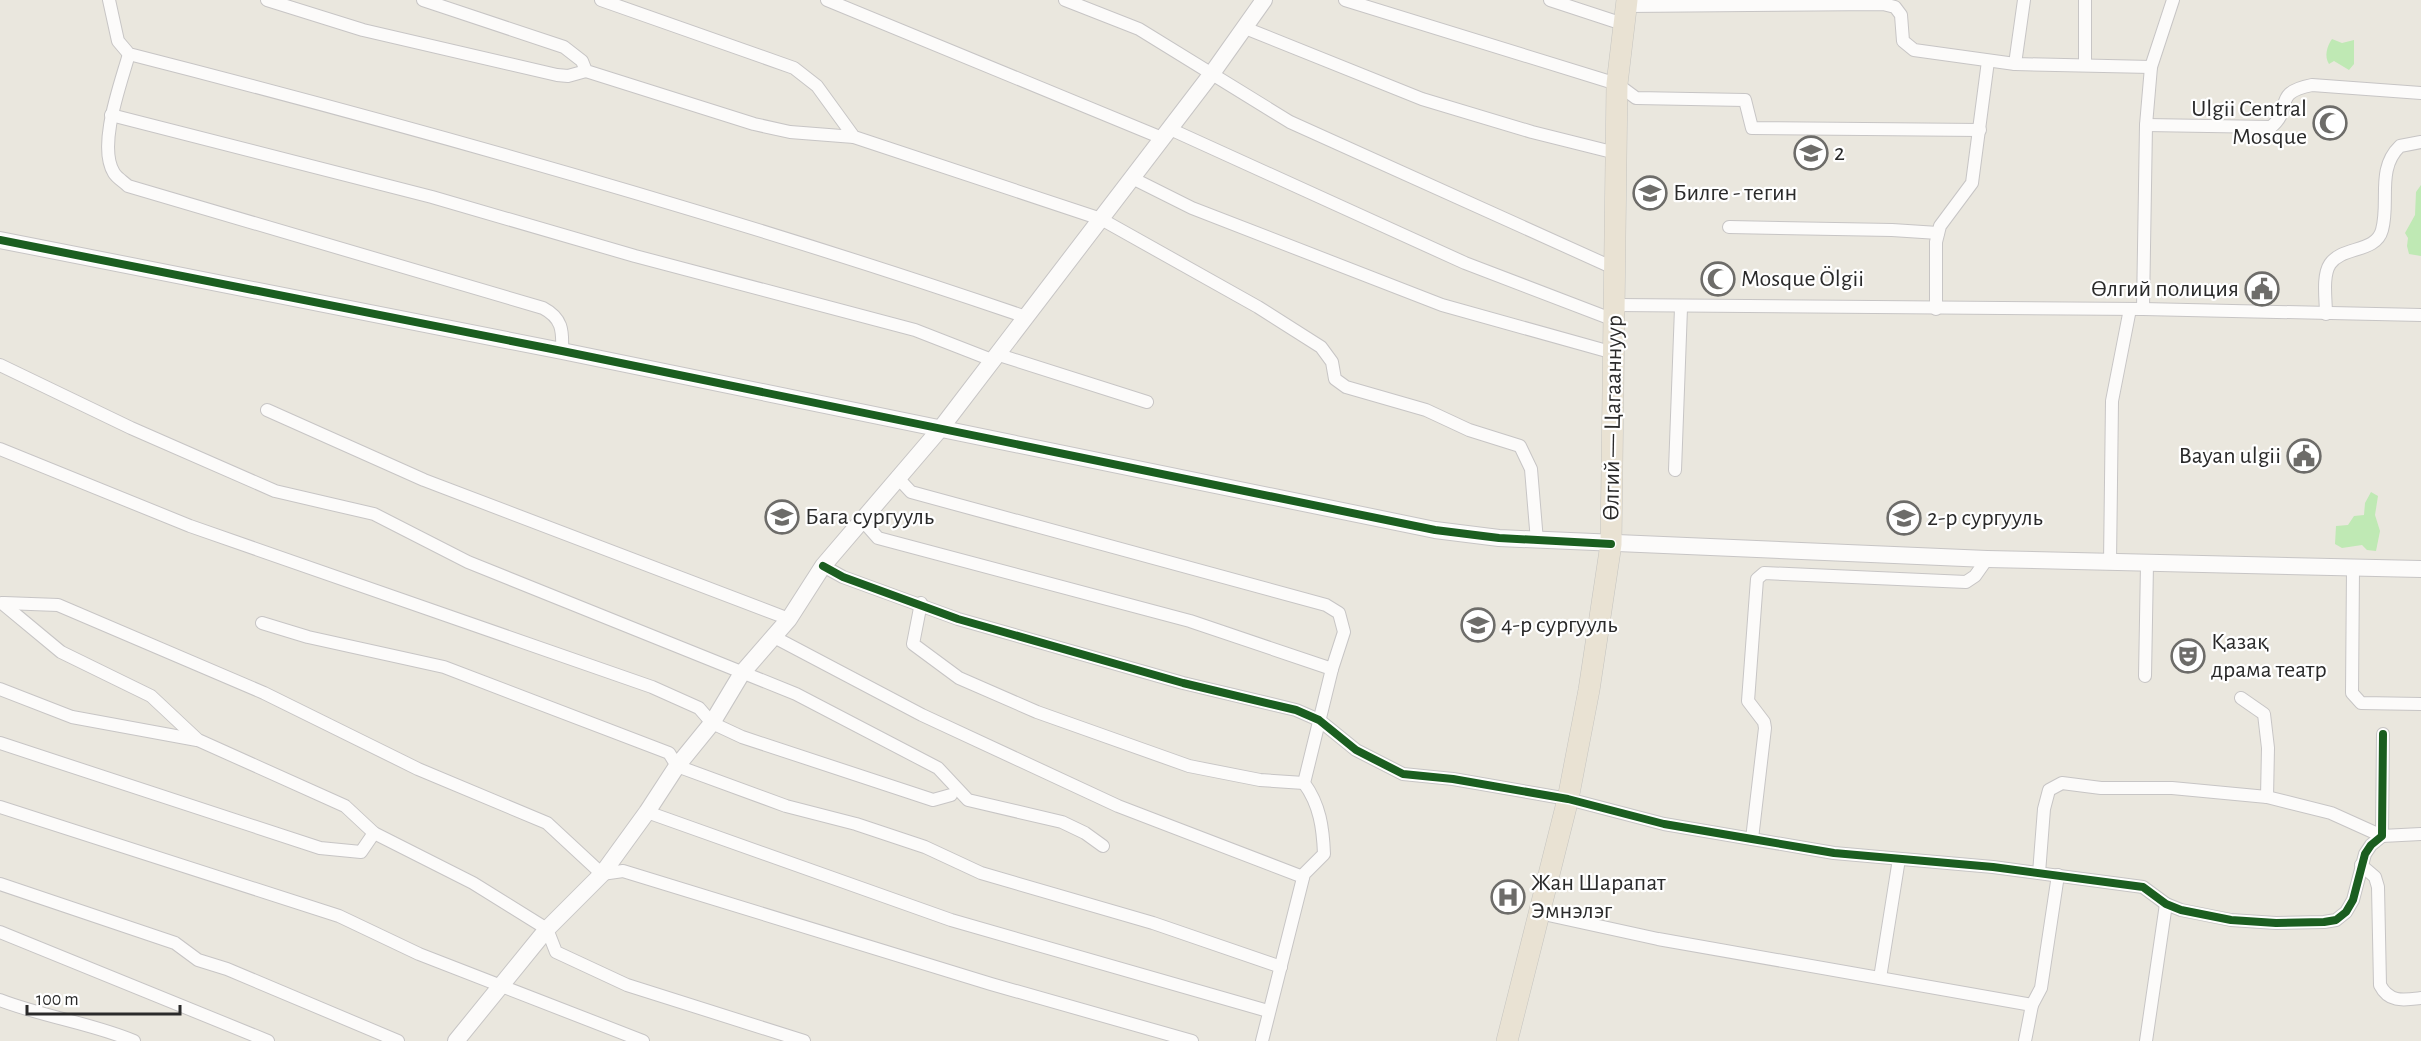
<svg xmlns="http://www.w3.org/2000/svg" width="2421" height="1041" font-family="'Alegreya Sans',sans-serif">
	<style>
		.green { fill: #bfe9b4 }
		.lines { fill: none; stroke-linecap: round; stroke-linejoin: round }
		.street-casing { stroke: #c7c5c5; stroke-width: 14 }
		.secondary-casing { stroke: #c7c5c5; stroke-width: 18 }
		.highway-casing { stroke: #c5c4c0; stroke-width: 22 }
		.street { stroke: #fcfbfa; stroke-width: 12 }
		.secondary { stroke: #fcfbfa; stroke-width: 16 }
		.highway { stroke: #e9e2d3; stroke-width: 21 }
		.cycleway-casing { stroke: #fff; stroke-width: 11 }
		.cycleway { stroke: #1b5e20; stroke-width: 8 }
		.labels { text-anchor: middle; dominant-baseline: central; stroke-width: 4.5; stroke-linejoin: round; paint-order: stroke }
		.poi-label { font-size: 24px; fill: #2a2a2a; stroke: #fff; text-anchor: start }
		.street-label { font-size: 24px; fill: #2a2a2a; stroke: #fff }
	</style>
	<rect width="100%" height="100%" fill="#eae7de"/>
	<g class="green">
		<path d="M2332,39L2342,43L2354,40V64L2349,70L2334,61L2329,64C2324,56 2327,46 2332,39Z"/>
		<path d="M2421,185V256L2409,254L2407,246L2408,238L2405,233L2415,215L2416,192Z"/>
		<path d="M2371,492L2378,496L2375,515L2380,531L2376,551L2367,550L2362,545L2342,548L2335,544L2336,526L2348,525L2354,516L2364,515L2365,503Z"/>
	</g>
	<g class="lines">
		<g class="street-casing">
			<g id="street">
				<path d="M109,0L118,41L129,54C431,131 731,216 1026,317"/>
				<path d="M267,0L363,30L557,75L568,76L586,71"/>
				<path d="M423,0L564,47L582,61L586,71L754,124L790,132L854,137"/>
				<path d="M601,0L794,68L817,86L854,137L1101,219L1258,307L1321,347L1332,362L1335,379L1346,387L1426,410L1469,430L1520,446L1531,469L1537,541"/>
				<path d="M827,0L1162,138"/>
				<path d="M1065,0L1139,29L1290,122L1616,269"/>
				<path d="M1345,0L1617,84L1636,98L1745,100L1752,128L1980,130"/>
				<path d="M1550,0L1623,24"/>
				<path d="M1627,6L1883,4L1895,7L1901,15L1903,41L1914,50L2015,64L2151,67"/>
				<path d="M1245,28L1422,99L1532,132L1616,153"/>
				<path d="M129,54C121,83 97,146 114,173C117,178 124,182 128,186L543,308C562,318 563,330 562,351"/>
				<path d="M2015,64L2024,0"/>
				<path d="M2085,65V0"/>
				<path d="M111,115L432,197L635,256L915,330L992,360"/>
				<path d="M2146,125L2271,127C2294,108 2271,93 2312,85L2421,93"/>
				<path d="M1170,129L1465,263L1614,320"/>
				<path d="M1132,178L1192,208L1442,305L1614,353"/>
				<path d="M1729,227L1892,230L1938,233"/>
				<path d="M1615,305L2143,309L2421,315"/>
				<path d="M1936,309V242L1940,226L1972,183L1988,61"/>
				<path d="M2143,309L2146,125L2151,67L2173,0"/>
				<path d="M2326,314C2326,300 2322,276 2330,264C2342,246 2376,253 2382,230C2390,201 2376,169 2400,146L2421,142"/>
				<path d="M996,354L1147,402"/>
				<path d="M0,365L131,428L275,491L374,514L468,562L796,694L938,768L968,800L1062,822L1085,833L1103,846"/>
				<path d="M267,410L424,480L789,619"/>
				<path d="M0,449L190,526L652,687L699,708L712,723L742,737L933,800L951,795"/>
				<path d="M1675,470L1681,308"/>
				<path d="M863,521L878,538L1190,621L1332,669L1344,632L1339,613L1326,605L911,492L897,477"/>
				<path d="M2110,563L2112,401L2130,309"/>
				<path d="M823,566L843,577L958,619L1183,683L1296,710L1319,720L1356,750L1403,774L1453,779L1568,799L1664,824L1752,839L1834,853L1993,867L2143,887L2166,904L2181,910L2231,920L2276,923L2324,922L2336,920L2346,912L2353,900L2365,854L2371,845L2382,836L2383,734"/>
				<path d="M2353,569L2352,693L2361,703L2421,704"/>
				<path d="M2,603L61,652L151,696L198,740L345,806L374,833L473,883L547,929L556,952L627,985L804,1041"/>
				<path d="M4,603L58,605L264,693L418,769L547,823L602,874L623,871L991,984L1192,1041"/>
				<path d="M921,603L913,644L959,678L1037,712L1189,766L1260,780L1304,783"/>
				<path d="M262,623L308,637L444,667L669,753L677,766L786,806L856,824L925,847L981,873L1153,923L1281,967"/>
				<path d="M774,637L922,715L1118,806L1303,877"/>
				<path d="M2145,676L2147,564"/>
				<path d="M0,689L72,717L197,740"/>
				<path d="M2241,698L2264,714L2268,748L2267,797"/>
				<path d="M0,743L320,848L361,852L374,833"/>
				<path d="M0,807L339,916L419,954L643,1041"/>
				<path d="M647,812L951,920L1268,1011"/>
				<path d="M1752,839L1765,728L1764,722L1748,701L1757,579L1764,573L1966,582L1975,576L1987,559"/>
				<path d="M2361,865L2375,877L2378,887L2380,985C2389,1003 2404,1000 2421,998"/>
				<path d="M2039,873L2044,809L2049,790L2062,783L2101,788H2172L2267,797L2331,813L2382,836L2421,834"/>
				<path d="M0,884L175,943L198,960L227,969L398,1041"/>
				<path d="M1539,913L1658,939L2032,1005L2025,1041"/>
				<path d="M0,932L268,1041"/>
				<path d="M1880,978L1899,859"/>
				<path d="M0,1000C44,1017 91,1023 134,1041"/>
				<path d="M2032,1005L2041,988L2058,875"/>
				<path d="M1262,1041L1304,874L1324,854C1323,828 1320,805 1304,783L1332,669"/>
				<path d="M2146,1041L2166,904"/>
			</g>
		</g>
		<g class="secondary-casing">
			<g id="secondary">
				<path d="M0,240L562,351L1435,530L1499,538L1987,559L2421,569"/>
				<path d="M456,1041L547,929L602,874L647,812L677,766L712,723L742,673L789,619L823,566L941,428L1213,72L1264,0"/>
			</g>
		</g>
		<g class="highway-casing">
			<path id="highway" d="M1507,1041L1568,799L1589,690L1611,544L1617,84L1627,0"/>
		</g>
		<use href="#street" class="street"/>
		<use href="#secondary" class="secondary"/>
		<use href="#highway" class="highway"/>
		<g class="cycleway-casing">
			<g id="cycleway">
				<path d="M0,240L562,351L1435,530L1499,538L1611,544"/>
				<path d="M823,566L843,577L958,619L1183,683L1296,710L1319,720L1356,750L1403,774L1453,779L1568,799L1664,824L1752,839L1834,853L1993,867L2143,887L2166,904L2181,910L2231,920L2276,923L2324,922L2336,920L2346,912L2353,900L2365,854L2371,845L2382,836L2383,734"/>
			</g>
		</g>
		<use href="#cycleway" class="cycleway"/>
	</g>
	<defs>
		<g id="mosque-ring" transform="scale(1.725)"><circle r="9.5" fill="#fff" stroke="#6d6c69" stroke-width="1.5"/><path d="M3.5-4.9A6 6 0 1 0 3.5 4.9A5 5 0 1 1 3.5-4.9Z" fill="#6d6c69"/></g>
		<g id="school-ring" transform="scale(1.725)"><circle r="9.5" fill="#fff" stroke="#6d6c69" stroke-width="1.5"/><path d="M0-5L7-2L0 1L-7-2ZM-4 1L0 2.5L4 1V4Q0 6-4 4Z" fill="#6d6c69"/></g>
		<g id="civic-ring" transform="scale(1.725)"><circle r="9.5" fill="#fff" stroke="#6d6c69" stroke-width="1.5"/><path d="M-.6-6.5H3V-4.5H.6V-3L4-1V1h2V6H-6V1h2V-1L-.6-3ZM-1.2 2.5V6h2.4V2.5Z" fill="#6d6c69"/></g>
		<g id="theatre-ring" transform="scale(1.725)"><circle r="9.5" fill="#fff" stroke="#6d6c69" stroke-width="1.5"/><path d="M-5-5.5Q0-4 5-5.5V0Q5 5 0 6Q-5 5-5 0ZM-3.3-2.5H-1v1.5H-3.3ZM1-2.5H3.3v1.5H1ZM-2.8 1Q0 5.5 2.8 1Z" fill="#6d6c69"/></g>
		<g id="hospital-ring" transform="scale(1.725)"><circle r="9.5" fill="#fff" stroke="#6d6c69" stroke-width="1.5"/><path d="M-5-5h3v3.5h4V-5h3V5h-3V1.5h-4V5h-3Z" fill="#6d6c69"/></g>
	</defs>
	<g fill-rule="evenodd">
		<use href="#mosque-ring" x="2330" y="123"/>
		<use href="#school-ring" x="1811" y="153"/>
		<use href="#school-ring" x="1650" y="193"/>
		<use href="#mosque-ring" x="1718" y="279"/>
		<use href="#civic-ring" x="2262" y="289"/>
		<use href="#civic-ring" x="2304" y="456"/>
		<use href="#school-ring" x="782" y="517"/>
		<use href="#school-ring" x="1904" y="518"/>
		<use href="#school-ring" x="1478" y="625"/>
		<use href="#theatre-ring" x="2188" y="656"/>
		<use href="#hospital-ring" x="1508" y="897"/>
	</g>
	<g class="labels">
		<g class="poi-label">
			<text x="2307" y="109" text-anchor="end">Ulgii Central<tspan x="2307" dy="28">Mosque</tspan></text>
			<text x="1834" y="153">2</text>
			<text x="1673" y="193">Билге - тегин</text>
			<text x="1741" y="279">Mosque Ölgii</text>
			<text x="2239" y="289" text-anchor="end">Өлгий полиция</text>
			<text x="2281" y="456" text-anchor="end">Bayan ulgii</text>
			<text x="805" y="517">Бага сургууль</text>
			<text x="1927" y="518">2-р сургууль</text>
			<text x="1501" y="625">4-р сургууль</text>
			<text x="2211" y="642">Қазақ<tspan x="2211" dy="28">драма театр</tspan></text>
			<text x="1531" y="883">Жан Шарапат<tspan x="1531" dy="28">Эмнэлэг</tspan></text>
		</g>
		<g class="street-label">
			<text transform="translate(1613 418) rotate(-89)">Өлгий — Цагааннуур</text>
		</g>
	</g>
	<path d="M27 1005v9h153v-9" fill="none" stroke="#2a2a2a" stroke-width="3"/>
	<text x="36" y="1005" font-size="18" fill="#2a2a2a" stroke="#ffffff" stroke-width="4.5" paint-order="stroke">100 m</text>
</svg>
